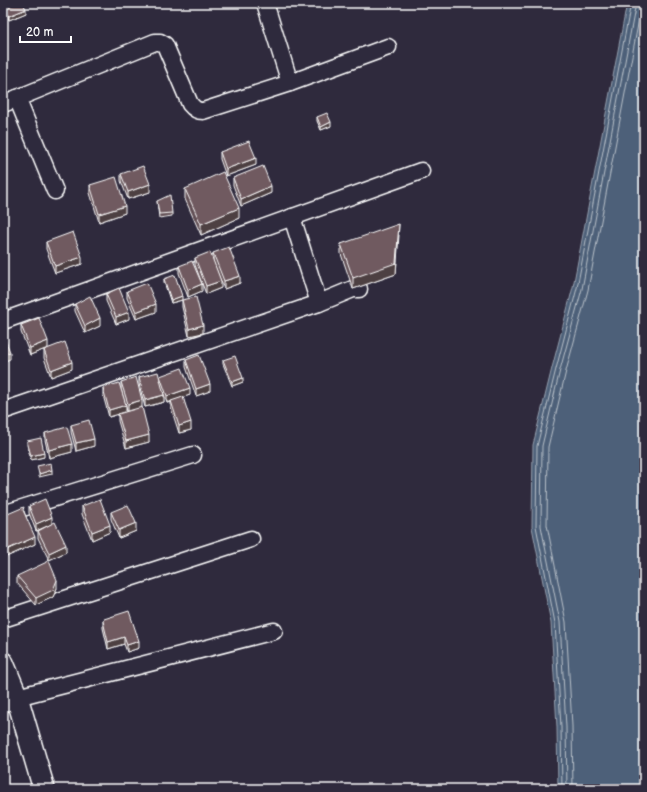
<svg xmlns="http://www.w3.org/2000/svg" width="647" height="792" font-family="'Balsamiq Sans',sans-serif">
	<style>
		.water { fill: #4e6179; stroke: #95a0af }
		.lines { fill: none; stroke-linecap: round; stroke-linejoin: round }
		.shore { stroke: #b8c0c9; stroke-width: 1 }
		.minor-casing { stroke: #fff; stroke-width: 19 }
		.tertiary-casing { stroke: #fff; stroke-width: 24 }
		.minor { stroke: #2f2a3d; stroke-width: 16 }
		.tertiary { stroke: #2f2a3d; stroke-width: 21 }
		.wall { fill: #604d53; stroke: #fff }
		.shaded-wall { fill: #4e3f43; stroke: #fff }
		.building { fill: #705a60; stroke: #fff }
	</style>
	<rect width="100%" height="100%" fill="#2f2a3d"/>
	<filter id="ink" filterUnits="userSpaceOnUse"><feTurbulence type="fractalNoise" baseFrequency=".025" numOctaves="2"/><feDisplacementMap in="SourceGraphic" scale="8" xChannelSelector="R" yChannelSelector="G"/><feConvolveMatrix kernelMatrix="1 2 1 2 8 2 1 2 1" color-interpolation-filters="sRGB"/></filter>
	<g filter="url(#ink)">
		<path class="water" d="M627,3H644V789H558L557,727L551,623L532,527L533,445L552,368L573,287Z"/>
		<g class="lines">
			<g class="shore">
				<path d="M562,789L561,727L555,623L536,526L537,446L556,369L577,288L631,3"/>
				<path d="M567,789L566,727L560,622L541,526L542,446L560,370L582,289L636,3"/>
				<path d="M573,789L572,726L566,622L547,525L548,447L566,371L588,290L642,3"/>
			</g>
			<g class="minor-casing">
				<g id="minor">
					<path d="M265,3L290,83"/>
					<path d="M17,98L55,191"/>
					<path d="M3,104L155,42H160L165,45L190,104C194,109 197,111 203,111L290,83L388,47"/>
					<path d="M292,217L319,303"/>
					<path d="M3,321L421,171"/>
					<path d="M3,411L319,303L353,289H359"/>
					<path d="M3,514L193,455"/>
					<path d="M3,619L251,539"/>
					<path d="M3,704L17,697L274,631"/>
				</g>
			</g>
			<g class="tertiary-casing">
				<path id="tertiary" d="M3,663L17,697L44,789"/>
			</g>
			<use href="#minor" class="minor"/>
			<use href="#tertiary" class="tertiary"/>
		</g>
		<g class="wall">
			<path d="M5,8L26,13L9,20L5,12Z"/>
			<path d="M317,117L331,126L321,130L317,121Z"/>
			<path d="M220,152L256,165L226,176L220,159Z"/>
			<path d="M121,174L150,192L128,199L121,181Z"/>
			<path d="M233,178L271,193L241,206L233,185Z"/>
			<path d="M90,185L125,213L99,222L90,193Z"/>
			<path d="M185,189L239,218L201,235L185,199Z"/>
			<path d="M157,201L172,213V216L159,218Z"/>
			<path d="M399,235L396,274L353,289L341,254V244Z"/>
			<path d="M46,242L82,264L55,273L46,249Z"/>
			<path d="M213,253L240,283L224,289L213,261Z"/>
			<path d="M195,258L221,288L206,294L195,265Z"/>
			<path d="M179,266L202,291L188,297L179,273Z"/>
			<path d="M164,279L182,300L171,303L164,282Z"/>
			<path d="M127,291L156,312L136,319L127,298Z"/>
			<path d="M106,294L129,319L116,324L106,301Z"/>
			<path d="M182,300L203,333L189,336L182,307Z"/>
			<path d="M75,304L100,326L85,333L75,311Z"/>
			<path d="M21,325L48,348L30,355L21,332Z"/>
			<path d="M44,350L72,369L51,377L44,358Z"/>
			<path d="M186,360L210,391L196,396L186,367Z"/>
			<path d="M223,360L243,382L232,386L223,364Z"/>
			<path d="M160,376L190,395L183,397L191,430L179,433L171,408V402L167,403L162,389L164,402L145,407L139,384V377L160,381Z"/>
			<path d="M121,382L142,408L149,442L126,448L118,421V414L109,417L103,395V388L126,412L127,411L121,389Z"/>
			<path d="M71,425L94,446L76,451L71,432Z"/>
			<path d="M45,433L72,452L49,458L45,440Z"/>
			<path d="M27,441L44,457L31,460L27,445Z"/>
			<path d="M29,506L52,524L66,552L49,560L38,538V531L44,528L36,531L29,513Z"/>
			<path d="M82,506L110,532L92,540L82,514Z"/>
			<path d="M24,511L35,544L6,557L3,551V516Z"/>
			<path d="M111,512L136,531L119,538L111,519Z"/>
			<path d="M17,576L57,588L53,597L36,605L17,583Z"/>
			<path d="M103,621L139,648L127,652L124,644L108,649L103,628Z"/>
		</g>
		<g class="shaded-wall">
			<path d="M26,9V13L9,20V16Z"/>
			<path d="M6,21V25L3,26V22Z"/>
			<path d="M331,122V126L321,130V127Z"/>
			<path d="M256,158V165L226,176V169Z"/>
			<path d="M150,184V192L128,199V192Z"/>
			<path d="M271,186V193L241,206V199Z"/>
			<path d="M125,206V213L99,222V214Z"/>
			<path d="M239,208V218L201,235V224Z"/>
			<path d="M399,224L396,274L353,289V278Z"/>
			<path d="M82,257V264L55,273V266Z"/>
			<path d="M240,276V283L224,289V281Z"/>
			<path d="M221,281V288L206,294V286Z"/>
			<path d="M202,284V291L188,297V290Z"/>
			<path d="M182,296V300L171,303V300Z"/>
			<path d="M156,304V312L136,319V312Z"/>
			<path d="M129,312V319L116,324V317Z"/>
			<path d="M100,318V326L85,333V326Z"/>
			<path d="M203,325V333L189,336V329Z"/>
			<path d="M48,341V348L30,355V348Z"/>
			<path d="M10,352V359L3,362V354Z"/>
			<path d="M72,362V369L51,377V370Z"/>
			<path d="M243,378V382L232,386V382Z"/>
			<path d="M210,384V391L196,396V389Z"/>
			<path d="M190,388V395L167,403V396Z"/>
			<path d="M164,395V402L145,407V400Z"/>
			<path d="M142,400V408L128,412V404Z"/>
			<path d="M126,405V412L109,417V410Z"/>
			<path d="M191,422V430L179,433V426Z"/>
			<path d="M149,435V442L126,448V441Z"/>
			<path d="M94,439V446L76,451V443Z"/>
			<path d="M72,444V452L49,458V450Z"/>
			<path d="M44,453V457L31,460V456Z"/>
			<path d="M52,470V474L39,477V474Z"/>
			<path d="M52,517V524L36,531V524Z"/>
			<path d="M136,523V531L119,538V530Z"/>
			<path d="M110,525V532L92,540V532Z"/>
			<path d="M35,537V544L6,557V550Z"/>
			<path d="M66,545V552L49,560V553Z"/>
			<path d="M57,580V588L53,597L36,605V598Z"/>
			<path d="M124,637V644L108,649V642Z"/>
			<path d="M139,641V648L127,652V645Z"/>
		</g>
		<g class="building">
			<path d="M18,3H23L26,9L9,16L5,8Z"/>
			<path d="M3,15L6,21L3,22Z"/>
			<path d="M327,113L331,122L321,127L317,117Z"/>
			<path d="M249,141L256,158L226,169L220,152Z"/>
			<path d="M143,166L150,184L128,192L121,174Z"/>
			<path d="M263,166L271,186L241,199L233,178Z"/>
			<path d="M223,172L239,208L201,224L185,189Z"/>
			<path d="M116,177L125,206L99,214L90,185Z"/>
			<path d="M170,195L172,213L159,214L157,201Z"/>
			<path d="M399,224L396,263L353,278L341,244Z"/>
			<path d="M73,232L82,257L55,266L46,242Z"/>
			<path d="M229,247L240,276L224,281L213,253Z"/>
			<path d="M210,252L221,281L206,286L195,258Z"/>
			<path d="M192,261L202,284L188,290L179,266Z"/>
			<path d="M175,275L182,296L171,300L164,279Z"/>
			<path d="M147,283L156,304L136,312L127,291Z"/>
			<path d="M119,288L129,312L116,317L106,294Z"/>
			<path d="M90,296L100,318L85,326L75,304Z"/>
			<path d="M196,297L203,325L189,329L182,300Z"/>
			<path d="M39,318L48,341L30,348L21,325Z"/>
			<path d="M3,334L10,352L3,354Z"/>
			<path d="M65,342L72,362L51,370L44,350Z"/>
			<path d="M199,355L210,384L196,389L186,360Z"/>
			<path d="M235,356L243,378L232,382L223,360Z"/>
			<path d="M182,368L190,388L167,396L160,376Z"/>
			<path d="M158,372L164,395L145,400L139,377Z"/>
			<path d="M136,377L142,400L128,404L121,382Z"/>
			<path d="M119,383L126,405L109,410L103,388Z"/>
			<path d="M183,397L191,422L179,426L171,401Z"/>
			<path d="M142,407L149,435L126,441L118,414Z"/>
			<path d="M89,420L94,439L76,443L71,425Z"/>
			<path d="M67,427L72,444L49,450L45,433Z"/>
			<path d="M41,438L44,453L31,456L27,441Z"/>
			<path d="M51,463L52,470L39,474L37,466Z"/>
			<path d="M45,499L52,517L36,524L29,506Z"/>
			<path d="M100,499L110,525L92,532L82,506Z"/>
			<path d="M128,505L136,523L119,530L111,512Z"/>
			<path d="M24,507L23,510L35,537L6,550L3,544V516Z"/>
			<path d="M55,522L66,545L49,553L38,531Z"/>
			<path d="M49,561L57,580L53,590L36,598L17,576Z"/>
			<path d="M129,611L139,641L127,645L124,637L108,642L103,621L104,619Z"/>
		</g>
	</g>
	<rect width="647" height="792" fill="none" stroke="#2f2a3d" stroke-width="16"/>
	<rect x="8" y="8" width="631" height="776" fill="none" stroke="#fff" stroke-width="1.5" filter="url(#ink)"/>
	<path d="M20 36v6h51v-6" fill="none" stroke="#ffffff" stroke-width="2"/>
	<text x="26" y="36" font-size="12" fill="#ffffff" stroke="#2f2a3d" stroke-width="3" paint-order="stroke">20 m</text>
</svg>
